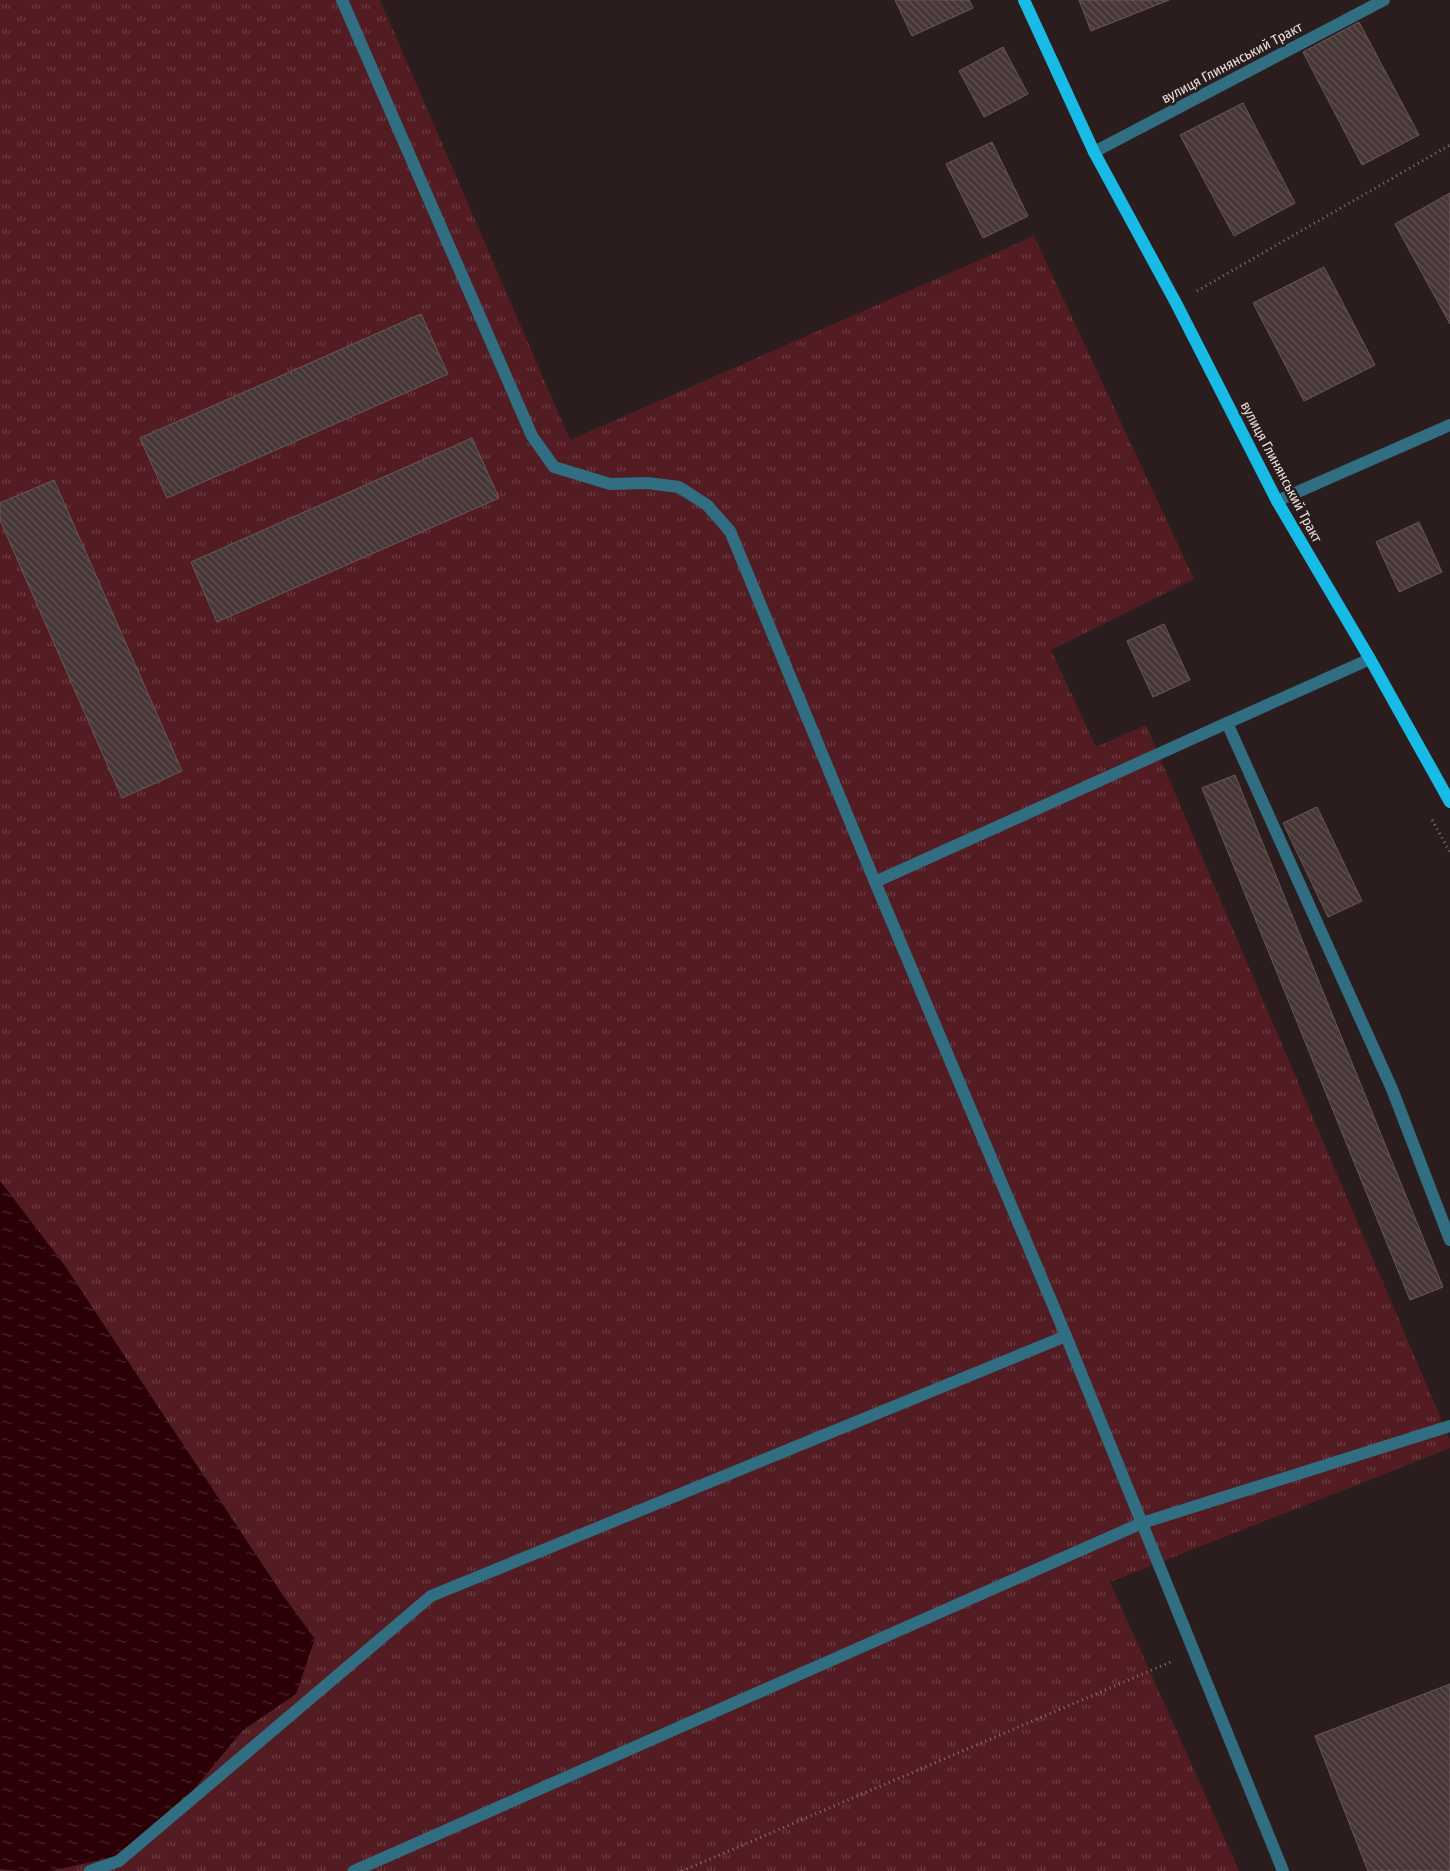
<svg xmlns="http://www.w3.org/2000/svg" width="1450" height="1871" font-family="'Fira Sans Condensed',sans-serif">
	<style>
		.grass { fill: url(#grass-tufts) }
		.water { fill: url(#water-ripples) }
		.building { fill: url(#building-back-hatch); stroke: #6a5859 }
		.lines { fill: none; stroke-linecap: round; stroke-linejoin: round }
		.path { stroke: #837777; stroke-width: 3; stroke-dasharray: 1 4; stroke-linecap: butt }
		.lane { stroke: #316e82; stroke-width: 12 }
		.street { stroke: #316e82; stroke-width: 12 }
		.primary { stroke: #18bbe5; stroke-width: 12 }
		.labels { text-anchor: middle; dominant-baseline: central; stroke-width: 5; stroke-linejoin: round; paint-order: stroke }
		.street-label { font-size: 14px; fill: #e9dfdf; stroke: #2b1d1d }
	</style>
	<defs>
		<pattern id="grass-tufts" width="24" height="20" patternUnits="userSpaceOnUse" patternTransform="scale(1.25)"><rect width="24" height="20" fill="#531c23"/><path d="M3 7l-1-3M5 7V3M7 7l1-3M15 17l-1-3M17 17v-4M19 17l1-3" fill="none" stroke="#6c3d42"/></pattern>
		<pattern id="water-ripples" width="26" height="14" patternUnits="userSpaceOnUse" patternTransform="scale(1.25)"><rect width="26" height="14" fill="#2c0007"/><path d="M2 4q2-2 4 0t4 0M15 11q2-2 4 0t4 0" fill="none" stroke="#4b252b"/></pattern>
		<pattern id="building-back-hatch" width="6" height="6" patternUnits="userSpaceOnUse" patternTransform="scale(1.25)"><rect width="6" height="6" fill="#463636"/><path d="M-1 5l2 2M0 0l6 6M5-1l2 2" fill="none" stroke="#615353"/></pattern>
	</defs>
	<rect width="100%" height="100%" fill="#2b1d1d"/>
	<path class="grass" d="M0,0H380L570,440L1034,236L1194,579L1051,650L1096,747L1146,725L1450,1440V1448L1110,1582L1239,1871H0Z"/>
	<path class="water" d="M0,1181L63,1263L284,1597L315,1639L296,1694L242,1731L181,1805L113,1857L51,1871H20L0,1869Z"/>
	<g class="building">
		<path d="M895,0H969L973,8L912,36Z"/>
		<path d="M1079,0H1169L1091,31Z"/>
		<path d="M1359,22L1419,135L1362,165L1303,52Z"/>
		<path d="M1003,47L1028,94L984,117L959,71Z"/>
		<path d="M1243,103L1295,203L1234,236L1180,135Z"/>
		<path d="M992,142L1028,216L983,238L946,164Z"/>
		<path d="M1450,193V324L1395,224Z"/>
		<path d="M1324,267L1375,365L1304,401L1253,303Z"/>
		<path d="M421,314L448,374L167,498L140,438Z"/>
		<path d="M472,438L499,498L217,622L191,562Z"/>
		<path d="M54,480L182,771L122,798L0,520V503Z"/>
		<path d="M1419,522L1442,572L1399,592L1376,542Z"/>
		<path d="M1164,624L1190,680L1153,697L1127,641Z"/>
		<path d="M1235,775L1443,1287L1410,1300L1202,788Z"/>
		<path d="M1317,807L1362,901L1328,917L1283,823Z"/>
		<path d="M1450,1684V1871H1368L1315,1736Z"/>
	</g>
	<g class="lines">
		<g class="path">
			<path d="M1197,291L1450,145"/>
			<path d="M1432,820L1450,852"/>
			<path d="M682,1871L1173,1661"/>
		</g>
		<g class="lane">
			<path d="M342,0L532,436L554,467L610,484L647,483L679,487L707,505L730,531L875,882"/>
			<path d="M1094,152L1384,0"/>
			<path d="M1277,501L1450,425"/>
			<path d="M1227,723L875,882L1066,1336L1283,1871"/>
			<path d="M90,1871L119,1861L431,1596L1066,1336"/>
		</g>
		<g class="street">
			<path d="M1370,659L1227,723L1392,1089L1450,1240"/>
			<path d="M354,1871L1142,1523L1450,1426"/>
		</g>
		<path class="primary" d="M1024,0L1094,152L1176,303L1277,501L1370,659L1450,802"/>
	</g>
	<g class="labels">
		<g class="street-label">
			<text transform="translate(1232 63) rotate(-28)">вулиця Глинянський Тракт</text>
			<text transform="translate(1281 472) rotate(62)">вулиця Глинянський Тракт</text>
		</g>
	</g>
</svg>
